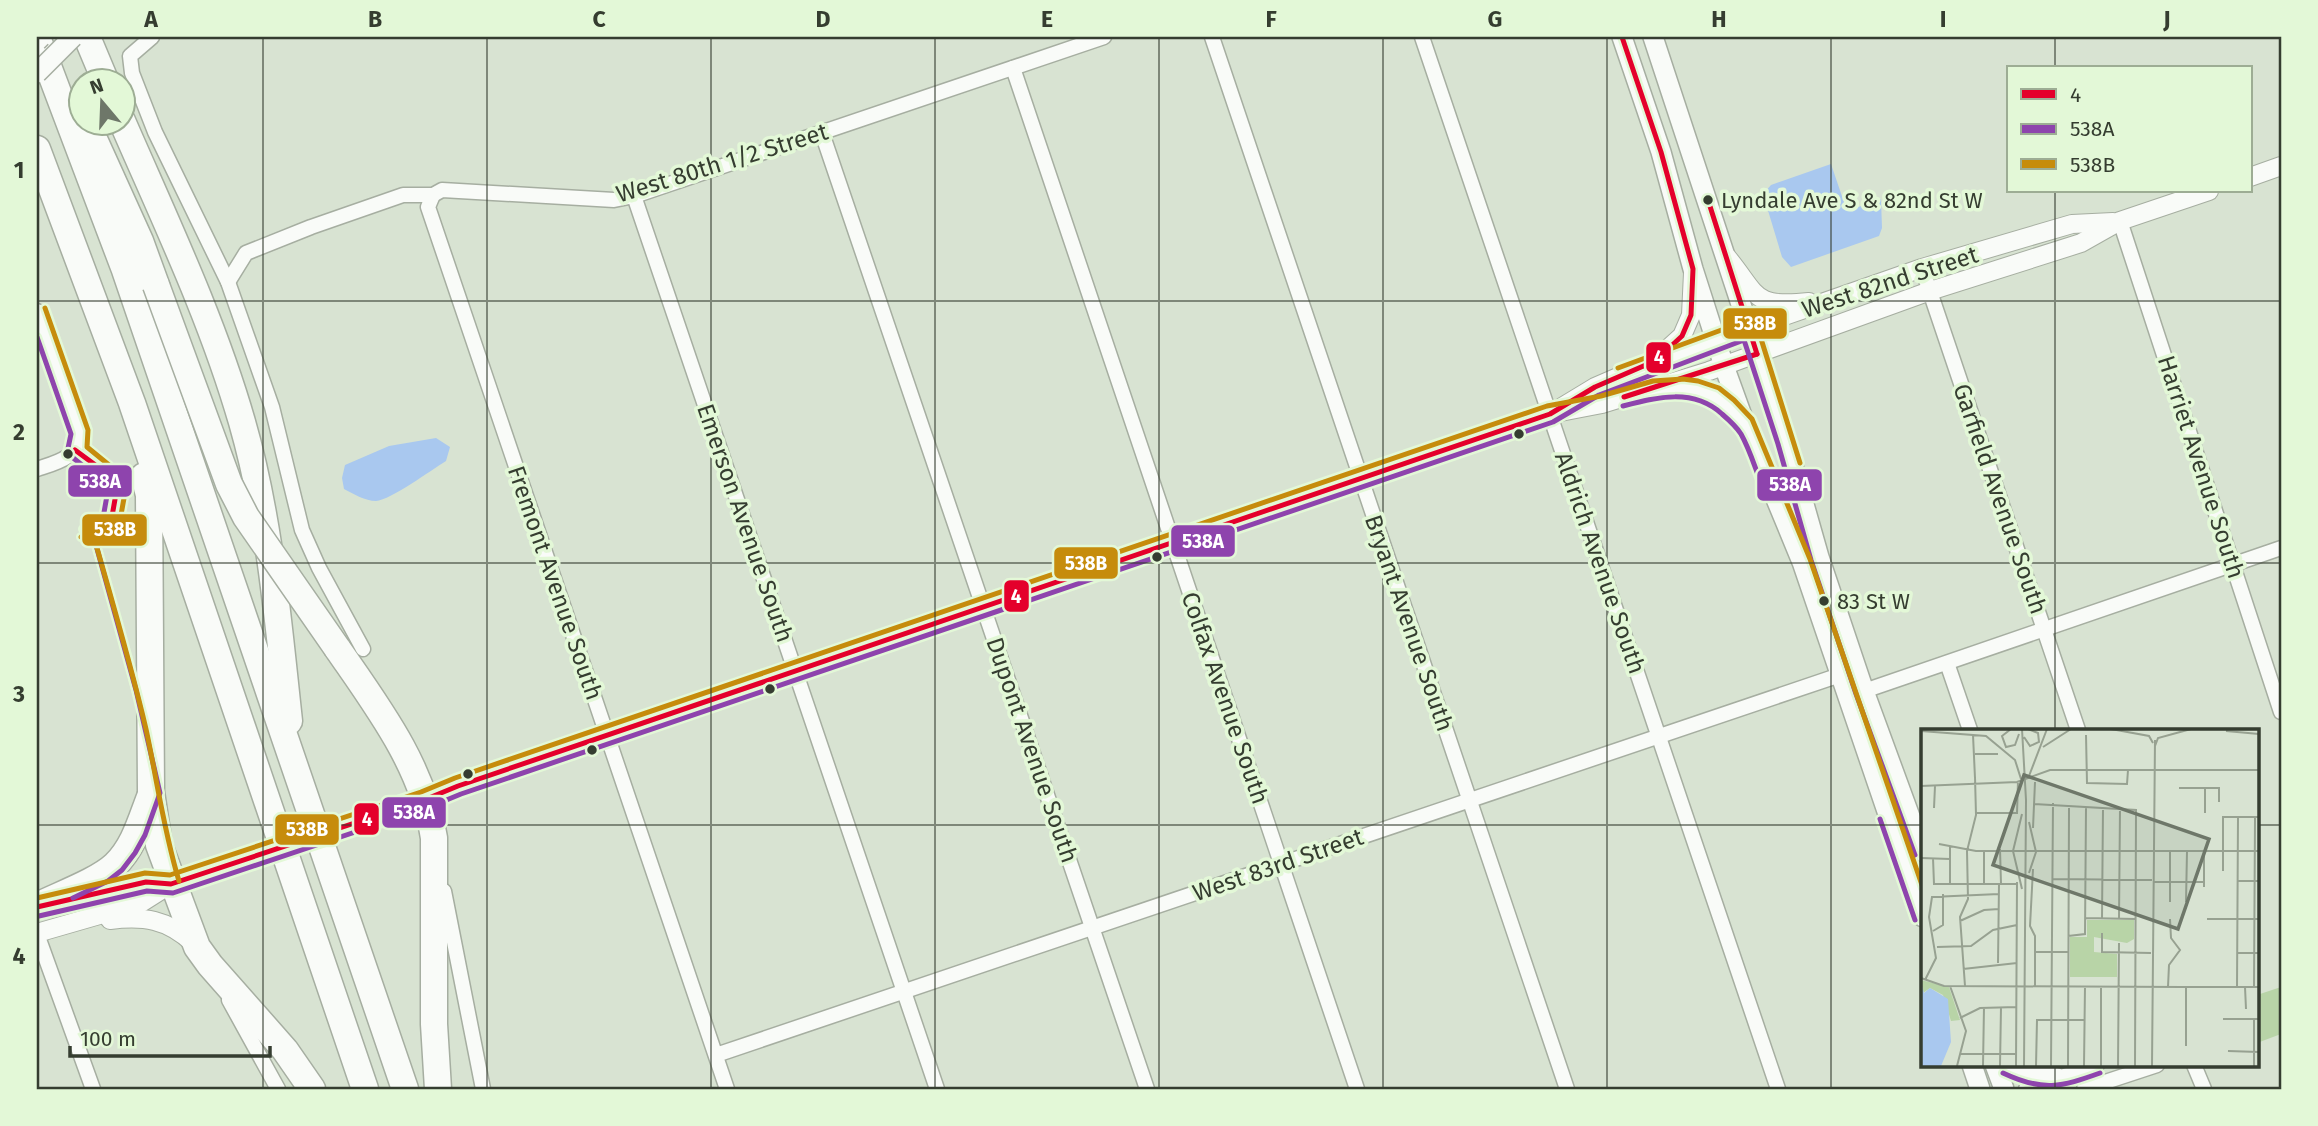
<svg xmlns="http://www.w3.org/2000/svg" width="2318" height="1126" font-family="'Fira Sans',sans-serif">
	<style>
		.green { fill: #b8d4a7 }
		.water { fill: #a9c8ef }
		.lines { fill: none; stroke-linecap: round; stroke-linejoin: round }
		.minor-casing { stroke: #a6aea1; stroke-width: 17 }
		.tertiary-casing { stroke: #a6aea1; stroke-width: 20 }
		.secondary-casing { stroke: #a6aea1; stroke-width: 22 }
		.motorway-casing { stroke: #a6aea1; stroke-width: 29 }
		.minor { stroke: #f9fbf8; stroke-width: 14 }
		.tertiary { stroke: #f9fbf8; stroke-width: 18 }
		.secondary { stroke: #f9fbf8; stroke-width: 19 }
		.motorway { stroke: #f9fbf8; stroke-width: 26 }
		.tertiary-bridge-casing { stroke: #a6aea1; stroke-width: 20; stroke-linecap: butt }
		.secondary-bridge-casing { stroke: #a6aea1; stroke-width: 22; stroke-linecap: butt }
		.motorway-bridge-casing { stroke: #a6aea1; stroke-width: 29; stroke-linecap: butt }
		.tertiary-bridge { stroke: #f9fbf8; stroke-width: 18 }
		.secondary-bridge { stroke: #f9fbf8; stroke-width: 19 }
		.motorway-bridge { stroke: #f9fbf8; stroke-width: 26 }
		.bus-1-casing { stroke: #e3f8d7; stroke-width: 10 }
		.bus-2-casing { stroke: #e3f8d7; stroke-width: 10 }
		.bus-3-casing { stroke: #e3f8d7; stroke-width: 10 }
		.bus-1 { stroke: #e4002b; stroke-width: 5 }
		.bus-2 { stroke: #8e44ad; stroke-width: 5 }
		.bus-3 { stroke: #c68c0c; stroke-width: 5 }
		.grid { fill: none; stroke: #353d30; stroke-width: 2; stroke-opacity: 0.55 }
		.bus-dot { fill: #353d30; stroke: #e3f8d7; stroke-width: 2.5 }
		.labels { text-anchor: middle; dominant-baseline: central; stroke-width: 7; stroke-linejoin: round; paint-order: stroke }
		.bus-label { font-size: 22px; fill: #353d30; stroke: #e3f8d7; text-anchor: start }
		.street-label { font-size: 24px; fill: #353d30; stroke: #e3f8d7 }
		.inset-road { fill: none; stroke: #97a191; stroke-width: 2 }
		.view { fill: #6e7769; fill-opacity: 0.15; stroke: #6e7769; stroke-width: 3.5 }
		.inset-edge { fill: none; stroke: #353d30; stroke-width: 3.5 }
		.line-badge { stroke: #e3f8d7; stroke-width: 2.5 }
		.badge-label { font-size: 19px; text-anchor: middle; font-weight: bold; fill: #fff }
		.neatline { fill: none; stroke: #353d30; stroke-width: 2.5 }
		.grid-label { font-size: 23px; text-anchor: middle; font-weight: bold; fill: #353d30 }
	</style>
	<rect width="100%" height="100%" fill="#d8e3d2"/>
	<path class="green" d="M2281,987V1034L2257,1043V995Z"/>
	<g class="water">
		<path d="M1831,164L1847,211L1881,199L1882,228L1879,236L1791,267L1782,257L1763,194L1771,185Z"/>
		<path d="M436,438L450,447L446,461C431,470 391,500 376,501C365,501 354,494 344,489L342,478L345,465L389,446Z"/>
	</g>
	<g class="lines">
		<g class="minor-casing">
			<g id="minor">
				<path d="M152,37L130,56L132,73L155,132L228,282L272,407L302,530L319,568L363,649"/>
				<path d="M1212,37L1567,1089"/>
				<path d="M1422,37L1778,1089"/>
				<path d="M1013,68L1357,1089"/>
				<path d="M822,133L1147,1089"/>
				<path d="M433,195L428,207L727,1089"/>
				<path d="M634,196L937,1089"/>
				<path d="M2120,221L2281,712"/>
				<path d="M1922,268L2078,730"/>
				<path d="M228,282L246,253L311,227L403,195H433L442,190L614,200L634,196L1104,37"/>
				<path d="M37,311L80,433C78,458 58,462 37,469"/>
				<path d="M1947,663L1970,730"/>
				<path d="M1864,691L2281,548"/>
				<path d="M444,891L483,1089"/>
				<path d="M37,934L93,1089"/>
				<path d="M229,1000L278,1089"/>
				<path d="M716,1055L1840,675"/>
				<path d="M2007,1065L2024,1073L2057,1075"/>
				<path d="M2194,1065L2204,1089"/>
				<path d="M2026,1089L2097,1065"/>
				<path d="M2084,1089L2157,1065"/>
			</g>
		</g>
		<g class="tertiary-casing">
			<g id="tertiary">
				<path d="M2250,177L2281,166"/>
				<path d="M1727,257C1759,296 1752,308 1809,302"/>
				<path d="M1660,356L1682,336L1691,315L1693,273"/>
				<path d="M1671,388C1707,388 1718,396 1743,422"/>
				<path d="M1562,407L1595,387L1655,361L1922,268L2072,224L2113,222"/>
				<path d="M373,816L1550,414L1602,404L1709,371L1930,291L2081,243L2120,221L2209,191"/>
				<path d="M72,899L146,882L171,884"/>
				<path d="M110,920C144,916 167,919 193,943"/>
				<path d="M37,933L141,903L171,884L249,859"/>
			</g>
		</g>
		<g class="secondary-casing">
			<g id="secondary">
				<path d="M1622,37L1661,152L1693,269L1724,366L1745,424L1802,562L1923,917"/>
				<path d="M1653,37L1786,441L1819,557L1864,691L1923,852"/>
				<path d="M1972,1065L1980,1089"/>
				<path d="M1995,1065L2004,1089"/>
			</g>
		</g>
		<g class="motorway-casing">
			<g id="motorway">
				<path d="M37,37L125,270L405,1089"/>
				<path d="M87,37L105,80"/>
				<path d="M122,121C165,220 212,318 242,422C270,519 278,621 289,721"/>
				<path d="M88,126L140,241L156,285"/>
				<path d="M37,149L132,403L365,1089"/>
				<path d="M144,476L149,495L151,792L159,845L197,947L210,965L285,1050L312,1089"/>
				<path d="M337,648C377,706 423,766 434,838V1024L438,1089"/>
				<path d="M37,906C59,895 98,881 115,865C134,847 141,820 150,797"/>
			</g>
		</g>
		<use href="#minor" class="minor"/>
		<use href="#tertiary" class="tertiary"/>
		<use href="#secondary" class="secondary"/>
		<use href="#motorway" class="motorway"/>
		<g class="tertiary-bridge-casing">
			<path id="tertiary-bridge" d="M249,859L373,816"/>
		</g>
		<g class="secondary-bridge-casing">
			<g id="secondary-bridge">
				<path d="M37,41L41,37"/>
				<path d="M37,73L73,37"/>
			</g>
		</g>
		<g class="motorway-bridge-casing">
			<path id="motorway-bridge" d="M156,285L229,484L246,517L337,648"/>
		</g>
		<use href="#tertiary-bridge" class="tertiary-bridge"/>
		<use href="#secondary-bridge" class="secondary-bridge"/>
		<use href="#motorway-bridge" class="motorway-bridge"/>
		<g class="bus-1-casing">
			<g id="bus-1">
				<path d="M1708,200L1757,354"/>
				<path d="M1624,397L1757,354"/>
				<path d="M75,450L98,467L117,488L111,522L99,533L83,529"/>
				<path d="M37,907L146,882L171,884L424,800L458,786L1550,414L1595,387L1655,361L1682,336L1691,315L1693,269L1661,152L1622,37"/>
			</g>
		</g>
		<g class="bus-2-casing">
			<g id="bus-2">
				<path d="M37,337L71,434L67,453L92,473L108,490L103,518L97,523L85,521"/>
				<path d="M1623,406C1658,397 1693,388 1722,414C1729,420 1736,426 1741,434C1750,450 1755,468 1762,485"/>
				<path d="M1880,819L1915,920"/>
				<path d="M73,898L108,881L122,870L135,853L145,835L160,793L136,690L91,527"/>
				<path d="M39,916L147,891L173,893L427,808L461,794L1553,422L1599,395L1744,340L1778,444L1811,560L1856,694L1915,855"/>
				<path d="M2003,1073C2043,1092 2061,1087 2100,1073"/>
			</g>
		</g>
		<g class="bus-3-casing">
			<g id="bus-3">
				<path d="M45,308L88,430L87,447L109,465L126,487L119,526L101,541L81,537"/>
				<path d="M1618,368L1746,321H1753L1757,326L1800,463"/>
				<path d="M91,527C110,594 130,661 146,729C157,780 164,832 179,881"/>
				<path d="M37,898L145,873L170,875L421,792L455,778L1547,406L1601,396L1653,381L1683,379L1698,381L1719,388L1734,400L1752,419L1810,559L1923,888"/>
			</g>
		</g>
		<use href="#bus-1" class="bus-1"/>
		<use href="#bus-2" class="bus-2"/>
		<use href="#bus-3" class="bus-3"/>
	</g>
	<path class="grid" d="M263,37V1089M487,37V1089M711,37V1089M935,37V1089M1159,37V1089M1383,37V1089M1607,37V1089M1831,37V1089M2055,37V68M2055,191V730M37,301H2281M37,563H2281M37,825H1923M2257,825H2281M2055,1065V1089"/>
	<g class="bus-dot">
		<circle cx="1708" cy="200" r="6"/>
		<circle cx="1519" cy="434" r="6"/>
		<circle cx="68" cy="454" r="6"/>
		<circle cx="1157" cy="557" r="6"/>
		<circle cx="1824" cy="601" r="6"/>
		<circle cx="770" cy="689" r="6"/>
		<circle cx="592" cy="750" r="6"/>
		<circle cx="468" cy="774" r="6"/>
	</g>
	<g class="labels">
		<g class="bus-label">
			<text x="1721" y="200">Lyndale Ave S &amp; 82nd St W</text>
			<text x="1837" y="601">83 St W</text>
		</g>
		<g class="street-label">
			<text transform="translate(722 163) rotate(-17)">West 80th 1/2 Street</text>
			<text transform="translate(1890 282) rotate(-18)">West 82nd Street</text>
			<text transform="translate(2201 467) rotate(72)">Harriet Avenue South</text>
			<text transform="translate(2000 499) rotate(71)">Garfield Avenue South</text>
			<text transform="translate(745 523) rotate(71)">Emerson Avenue South</text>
			<text transform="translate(1600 563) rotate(71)">Aldrich Avenue South</text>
			<text transform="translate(555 583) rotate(71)">Fremont Avenue South</text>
			<text transform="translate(1409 623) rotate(71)">Bryant Avenue South</text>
			<text transform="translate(1225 698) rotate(71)">Colfax Avenue South</text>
			<text transform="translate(1032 750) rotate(71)">Dupont Avenue South</text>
			<text transform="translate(1278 865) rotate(-19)">West 83rd Street</text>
		</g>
	</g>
	<g transform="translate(1921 729)">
		<rect width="338" height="338" fill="#d8e3d2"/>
		<path d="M166,191H213V210L206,214L173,208V223L196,225V248H149V208H166ZM0,251L28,258L39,291L30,292L22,266L9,259L2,264Z" fill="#b8d4a7"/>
		<path d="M0,254L3,264L9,259L27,270L30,313L20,337H0Z" fill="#a9c8ef"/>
		<path class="inset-road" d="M90,0L81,7L85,18L94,16L98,5M101,0L105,71L103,337M190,0L228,7L232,14M0,2L65,7L94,31L100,50M305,2L338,5M52,6L54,49M165,6L166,54L206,55L207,41M103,8L109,17L118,13L117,4L107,0M234,17L237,9L270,0M122,18L150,0M54,25H77M108,47L126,0M0,57L96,53L129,41H338M258,59H298V73M284,59V84M113,75L215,81L214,337M13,79L14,57M54,84H96L97,52M108,93L115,123L108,144M112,99L114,53M18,115L55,122H338M79,120L80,155M63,121V155M0,129L29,130M12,129L13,155H96M112,140L109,197L114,207V257M302,142V88H338M131,150L231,151M316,152H338M233,153H283M29,155V117M283,158V122M101,160L92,122L101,85M249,173V121M265,173L266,122M164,189L215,190M181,189L182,79M198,190L199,79M286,190H338M39,192L63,181L78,180M12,202L22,196V165M147,207L164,205L165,79M181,208V204V223L230,224M16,218L50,217L72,201L96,196M114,223H147M316,224H338M77,234L78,155M42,240L96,234M0,249L23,257L261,258M4,251L15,229L8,188L11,168L78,165M29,257L45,302L36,337M44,257L39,188L47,170L46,122L55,86L54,48M180,257V337M247,258L248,236L259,221L250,209L249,190M258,258H338M316,258L317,88M324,258L325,280M333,258L334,88M39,289L59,279L96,278M302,290H338M265,317V258M307,322L338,323M40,325H95M62,337L63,278M79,337L80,278M95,337L96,153M115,337L116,291H164M130,337L132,74M147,337L148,79M163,337L164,257M197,337L198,214M231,337L234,11M333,337V290"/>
		<path class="view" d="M103,46L288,110L257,200L72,136Z"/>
		<rect width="338" height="338" class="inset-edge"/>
	</g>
	<g class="line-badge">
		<rect x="1722" y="307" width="66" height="33" rx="7" fill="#c68c0c"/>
		<rect x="1645" y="341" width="27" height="33" rx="7" fill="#e4002b"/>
		<rect x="67" y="464" width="66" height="34" rx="7" fill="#8e44ad"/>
		<rect x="1756" y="468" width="67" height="34" rx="7" fill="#8e44ad"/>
		<rect x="81" y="513" width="67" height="34" rx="7" fill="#c68c0c"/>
		<rect x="1170" y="524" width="66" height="34" rx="7" fill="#8e44ad"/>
		<rect x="1053" y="546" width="66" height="34" rx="7" fill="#c68c0c"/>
		<rect x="1003" y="579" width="27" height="34" rx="7" fill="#e4002b"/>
		<rect x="381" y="796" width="66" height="33" rx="7" fill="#8e44ad"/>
		<rect x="353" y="802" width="27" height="34" rx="7" fill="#e4002b"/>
		<rect x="274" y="813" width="66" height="33" rx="7" fill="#c68c0c"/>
	</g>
	<g class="badge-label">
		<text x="1755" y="330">538B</text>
		<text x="1659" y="364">4</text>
		<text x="100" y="488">538A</text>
		<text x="1790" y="491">538A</text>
		<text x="115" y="536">538B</text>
		<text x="1203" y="548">538A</text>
		<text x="1086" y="570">538B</text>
		<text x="1016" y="603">4</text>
		<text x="414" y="819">538A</text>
		<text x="367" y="826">4</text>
		<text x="307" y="836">538B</text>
	</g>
	<rect width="2318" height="1126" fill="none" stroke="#e3f8d7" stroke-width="77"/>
	<rect x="2007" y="66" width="245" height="126" fill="#e3f8d7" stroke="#9dad94" stroke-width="2"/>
	<rect x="2021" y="89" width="35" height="10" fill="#e4002b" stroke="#9dad94" stroke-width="2"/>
	<text x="2070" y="102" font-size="21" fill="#353d30">4</text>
	<rect x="2021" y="124" width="35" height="10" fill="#8e44ad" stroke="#9dad94" stroke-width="2"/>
	<text x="2070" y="136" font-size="21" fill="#353d30">538A</text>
	<rect x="2021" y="159" width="35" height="10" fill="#c68c0c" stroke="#9dad94" stroke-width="2"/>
	<text x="2070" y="172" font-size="21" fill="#353d30">538B</text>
	<g transform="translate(102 102) rotate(341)"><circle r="33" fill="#e3f8d7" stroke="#9dad94" stroke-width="2"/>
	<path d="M0-5L12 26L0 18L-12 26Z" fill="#6e7769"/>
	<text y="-10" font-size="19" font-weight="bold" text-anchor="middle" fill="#353d30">N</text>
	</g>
	<path d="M70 1046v10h200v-10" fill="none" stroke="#353d30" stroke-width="3.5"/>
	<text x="80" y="1046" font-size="21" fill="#353d30" stroke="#e3f8d7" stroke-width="5" paint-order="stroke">100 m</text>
	<rect x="38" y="38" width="2242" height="1050" class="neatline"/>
	<g class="grid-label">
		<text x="151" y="27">A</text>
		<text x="375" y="27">B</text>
		<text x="599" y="27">C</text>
		<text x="823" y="27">D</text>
		<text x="1047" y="27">E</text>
		<text x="1271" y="27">F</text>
		<text x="1495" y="27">G</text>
		<text x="1719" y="27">H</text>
		<text x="1943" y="27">I</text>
		<text x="2167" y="27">J</text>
		<text x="19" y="178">1</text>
		<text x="19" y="440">2</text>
		<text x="19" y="702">3</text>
		<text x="19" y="964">4</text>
	</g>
</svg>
